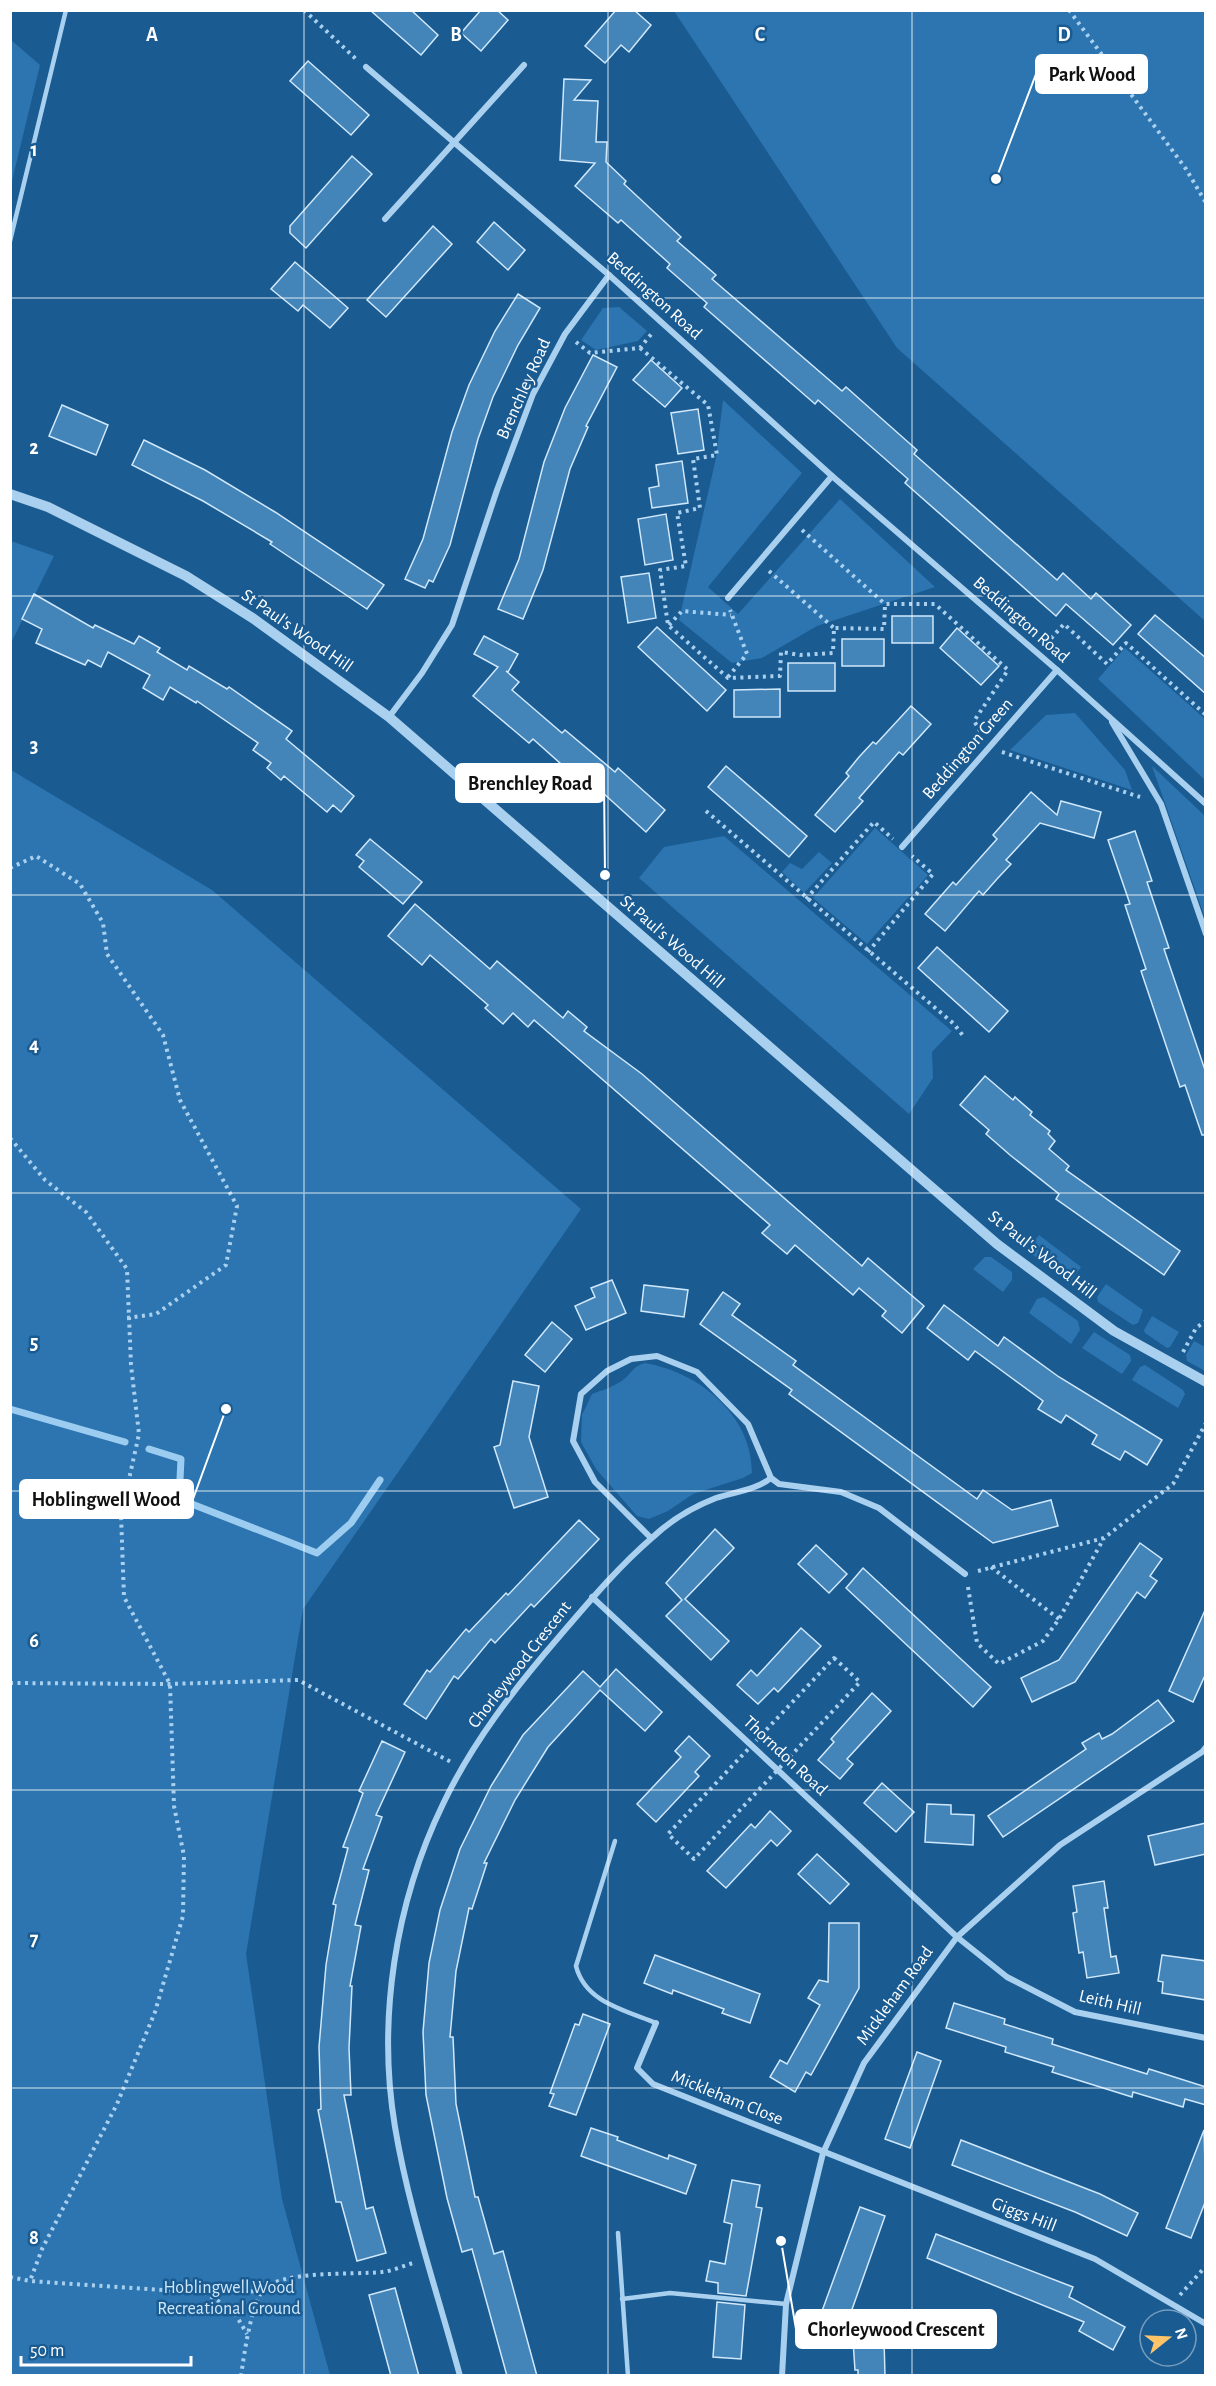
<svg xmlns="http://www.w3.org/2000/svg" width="1216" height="2386" font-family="'Alegreya Sans',sans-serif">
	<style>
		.green { fill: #2c75b0 }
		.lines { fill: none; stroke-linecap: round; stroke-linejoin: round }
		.stream { stroke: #9ccdf1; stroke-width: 7 }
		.building { fill: #4384b9; stroke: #d0e8fb; stroke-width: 1.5 }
		.path { stroke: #aad0ef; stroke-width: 4; stroke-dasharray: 3 4.5; stroke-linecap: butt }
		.service { stroke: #aad0ef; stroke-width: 4.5 }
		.minor { stroke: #aad0ef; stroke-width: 6 }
		.tertiary { stroke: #aad0ef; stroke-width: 10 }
		.grid { fill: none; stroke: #fff; stroke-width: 1.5; stroke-opacity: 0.55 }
		.labels { text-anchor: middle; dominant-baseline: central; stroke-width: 5; stroke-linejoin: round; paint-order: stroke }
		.street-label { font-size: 18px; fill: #fff; stroke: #1a5b92 }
		.park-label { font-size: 18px; fill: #d0e8fb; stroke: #1a5b92 }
		.grid-label { font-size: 20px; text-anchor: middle; font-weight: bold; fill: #fff; stroke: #1a5b92; stroke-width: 5; stroke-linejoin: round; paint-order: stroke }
		.leader { fill: none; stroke: #fff; stroke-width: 2 }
		.callout-dot { fill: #fff; stroke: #1a5b92; stroke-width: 2 }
		.callout { fill: #fff; stroke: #fff; stroke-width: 2 }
		.callout-label { font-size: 20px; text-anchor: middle; font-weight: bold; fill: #111 }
	</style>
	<rect width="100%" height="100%" fill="#1a5b92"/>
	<g class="green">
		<path d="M674,11H1205V621L897,348Z"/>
		<path d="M11,40L40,65L11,185Z"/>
		<path d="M619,307L647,331L638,341L596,350L581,340L603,308Z"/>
		<path d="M723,400L802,473L708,587L738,614L840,499L935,587L817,626L762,658L732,663L679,620L716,458Z"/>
		<path d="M11,541L54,556L11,643Z"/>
		<path d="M1125,648L1205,719V780L1098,679Z"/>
		<path d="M1075,713L1125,770L1132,790L1010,750L1046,715Z"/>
		<path d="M1152,766L1205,816V918Z"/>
		<path d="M11,770L212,890L581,1209L303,1609L246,1954L282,2199L330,2375H11Z"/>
		<path d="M875,828L928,875L867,944L813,898Z"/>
		<path d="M724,836L952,1031L932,1052L933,1078L909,1114L639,878L664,847Z"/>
		<path d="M819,852L832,863L804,893L782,872L790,863L802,869Z"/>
		<path d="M1039,1235L1081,1267L1071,1281L1066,1280L1029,1252V1248Z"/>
		<path d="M985,1257H991L1012,1272V1280L1003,1292L973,1269Z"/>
		<path d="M1106,1284L1143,1310L1138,1323L1133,1325L1098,1302L1097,1297Z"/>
		<path d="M1044,1297L1078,1321L1080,1330L1071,1344L1029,1313L1037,1299Z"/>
		<path d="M1152,1316L1179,1332L1170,1347L1167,1348L1145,1333L1144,1330Z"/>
		<path d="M1094,1332L1130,1355L1131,1361L1122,1374L1082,1348Z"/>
		<path d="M1194,1341L1205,1347V1371L1187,1361L1186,1355Z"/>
		<path d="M645,1363C698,1372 752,1414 752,1473L743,1478L693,1494L668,1511L649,1519L637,1516L596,1469L581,1442L582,1415L592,1394C603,1390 613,1387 623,1380C632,1373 633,1366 645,1363Z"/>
		<path d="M1145,1365L1183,1390L1185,1394L1178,1408L1132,1380L1140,1367Z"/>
	</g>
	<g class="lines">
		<g class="stream">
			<path d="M10,1409L125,1442"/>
			<path d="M149,1449L181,1459L179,1499L317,1553L351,1523L380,1480"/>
		</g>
	</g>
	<g class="building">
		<path d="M370,10H411L438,35L421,55Z"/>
		<path d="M481,10H497L508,20L481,51L461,33Z"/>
		<path d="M616,10H634L651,25L629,52L621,45L605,63L585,46Z"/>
		<path d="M308,61L369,115L351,135L290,81Z"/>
		<path d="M564,79L591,80L574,100L598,101L596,142H607L606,162L626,181L624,184L681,237L677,241L716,275L712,279L842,391L846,387L864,403L917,450L914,454L1057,580L1063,573L1091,599L1096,593L1131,625L1113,645L1066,604L1056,616L905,483L908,479L818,400L815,404L704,307L707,303L667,268L670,264L621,220L618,223L575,186L595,163L560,160Z"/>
		<path d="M352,156L372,174L306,248L290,233V226Z"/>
		<path d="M494,222L525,250L508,270L477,242Z"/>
		<path d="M433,226L452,244L386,317L367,300Z"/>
		<path d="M295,262L348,308L330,328L303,305L298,311L271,289Z"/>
		<path d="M518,294L540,308L518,345L493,397L478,439L450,545L433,582L429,580L425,588L405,579L423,539L452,432L469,385L495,331Z"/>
		<path d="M593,355L617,367L586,426L588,427L570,469L543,570L523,619L498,609L519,559L544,462L565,408Z"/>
		<path d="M651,360L682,388L665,407L633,380Z"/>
		<path d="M62,405L108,425L96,455L49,436Z"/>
		<path d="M698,409L704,450L678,454L671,413Z"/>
		<path d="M144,440L205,470L275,512L384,585L367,609L270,544L272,542L203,501L132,465Z"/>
		<path d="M682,461L688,503L652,508L649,488L659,486L656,465Z"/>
		<path d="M666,514L673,560L645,565L638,519Z"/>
		<path d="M649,573L656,618L628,623L621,577Z"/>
		<path d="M34,594L93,628L95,625L134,644L139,636L160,648L157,652L187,670L189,666L227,689L229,687L292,731L286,739L354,796L341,812L333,805L327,812L284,776L281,780L267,768L271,763L253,750L258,743L197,701L196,703L170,687L163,700L143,688L150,675L108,652L101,667L88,660L85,665L36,643L42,629L22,619Z"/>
		<path d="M1155,615L1206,658V694L1138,634Z"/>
		<rect x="892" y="616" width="41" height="27"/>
		<path d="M657,627L726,690L707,711L638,647Z"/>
		<path d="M957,628L999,666L981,685L940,648Z"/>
		<path d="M484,636L518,654L508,672L506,671L519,682L512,690L562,733L565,730L615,772L618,768L665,810L646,832L592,783L588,788L533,739L529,743L473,696L498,667L474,654Z"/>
		<rect x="842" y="639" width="42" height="27"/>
		<rect x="788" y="663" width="47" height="28"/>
		<path d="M780,689V717H734V690Z"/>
		<path d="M911,706L931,724L903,755L899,752L859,798L863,801L835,832L815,815L849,776L846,773L859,757L873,742L876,744Z"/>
		<path d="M726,766L807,836L789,857L708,787Z"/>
		<path d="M1031,792L1057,815L1061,801L1101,812L1094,838L1040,823L1006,860L1011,864L997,879L983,895L979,891L945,931L925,914L953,882L956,885L997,839L993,835Z"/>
		<path d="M1135,831L1152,881L1147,882L1169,948L1164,949L1206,1073V1135H1202L1185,1085L1180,1087L1141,971L1146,969L1125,905L1130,904L1108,840Z"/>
		<path d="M370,839L422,882L403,904L359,867L364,861L356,855Z"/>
		<path d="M415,904L490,969L497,961L563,1018L568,1011L587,1027L584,1031L642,1074L862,1266L868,1258L924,1306L902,1333L882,1316L886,1311L859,1288L853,1295L795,1245L787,1254L762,1233L770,1225L534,1020L528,1027L513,1013L503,1024L485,1008L488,1005L430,955L422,965L388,936Z"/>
		<path d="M937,947L1008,1011L989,1032L918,968Z"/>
		<path d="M985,1076L1013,1100L1015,1097L1032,1112L1030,1115L1050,1131L1048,1134L1055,1141L1049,1149L1069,1166L1066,1170L1180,1251L1164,1275L1056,1199L1059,1194L1010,1155L986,1134L989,1130L960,1105Z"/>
		<path d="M612,1280L626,1313L586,1330L575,1306L595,1297L591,1288Z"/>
		<path d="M644,1285L688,1290L684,1317L641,1311Z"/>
		<path d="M723,1292L740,1304L732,1315L796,1361L793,1365L977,1499L983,1490L1012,1510L1051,1500L1058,1526L993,1543L789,1394L792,1390L700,1324Z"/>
		<path d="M944,1305L998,1346L1004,1337L1059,1377L1162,1440L1147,1465L1125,1451L1120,1460L1092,1444L1097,1435L1066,1415L1061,1423L1038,1409L1043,1401L975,1351L968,1360L927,1328Z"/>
		<path d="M552,1322L572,1339L545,1372L525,1355Z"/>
		<path d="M513,1381L539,1386L529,1437L548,1497L514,1508L494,1447L500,1445Z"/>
		<path d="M579,1520L599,1539L534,1607L531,1604L495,1643L491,1639L458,1679L454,1676L426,1719L404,1704L427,1670L430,1672L466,1629L469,1632L506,1593L508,1595Z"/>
		<path d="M715,1529L734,1548L685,1599L729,1641L711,1660L666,1616L682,1600L666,1583Z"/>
		<path d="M1140,1543L1162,1559L1150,1576L1157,1581L1145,1598L1137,1592L1075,1682L1032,1702L1021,1678L1059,1660Z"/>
		<path d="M816,1545L847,1574L829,1593L798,1564Z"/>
		<path d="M863,1568L991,1687L973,1707L846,1588Z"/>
		<path d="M1206,1608V1673L1193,1702L1169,1691Z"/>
		<path d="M801,1628L821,1646L778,1692L774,1688L758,1704L737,1685L751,1670L757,1676Z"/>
		<path d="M616,1669L662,1712L645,1731L600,1690L548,1747L515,1800L484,1863H487L472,1909L469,1908L456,1971L450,2037H453L456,2104L475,2197H478L494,2254L503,2251L537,2376H507L472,2249L462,2252L447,2198L426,2095L423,2032L429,1963L440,1910L460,1849L491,1786L523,1735L583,1671L600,1687Z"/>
		<path d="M872,1693L891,1711L847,1759L853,1764L840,1779L818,1760L834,1742L831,1739Z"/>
		<path d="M1158,1700L1174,1721L1003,1837L988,1816L1086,1749L1082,1743L1099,1733L1102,1739L1112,1734Z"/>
		<path d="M689,1736L710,1756L695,1772L699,1776L656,1822L637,1804L681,1757L675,1751Z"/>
		<path d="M382,1741L405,1752L376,1815L382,1817L363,1869L369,1870L355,1925L361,1926L350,1986H352L349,2048L351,2095H344L366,2209L373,2207L386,2253L357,2261L341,2202H336L318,2110L321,2109L319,2047L326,1965L336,1905L333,1904L348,1848L343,1847L363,1793L359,1791Z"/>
		<path d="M882,1783L914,1812L896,1832L864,1803Z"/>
		<path d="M927,1804L951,1805V1814L974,1815L973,1845L925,1842Z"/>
		<path d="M770,1811L791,1831L777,1846L771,1840L726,1888L707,1871L751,1824L755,1828Z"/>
		<path d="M1206,1823V1854L1155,1865L1148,1836Z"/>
		<path d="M817,1854L849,1884L830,1904L798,1874Z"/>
		<path d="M1104,1881L1108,1908H1104L1111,1957L1116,1956L1119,1973L1087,1978L1083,1952L1079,1953L1073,1913L1077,1912L1073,1886Z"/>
		<path d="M829,1923H859V1988L811,2075L806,2072L795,2092L770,2077L780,2060L787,2064L820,2005L808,1998L819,1980L828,1982Z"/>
		<path d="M655,1955L760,1994L750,2023L722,2013L724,2009L673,1990L672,1994L644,1983Z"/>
		<path d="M1162,1955L1206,1961V2000L1162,1993L1163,1982L1158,1981Z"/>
		<path d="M954,2003L1005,2019L1004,2024L1053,2039L1052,2044L1147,2074L1149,2069L1206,2087V2105L1185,2099L1183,2107L1133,2092L1132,2097L1052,2072L1054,2067L1005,2052L1006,2047L946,2028Z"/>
		<path d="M583,2014L610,2024L576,2115L549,2106L554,2094L550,2093L575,2024L579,2025Z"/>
		<path d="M917,2052L941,2061L910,2148L885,2139Z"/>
		<path d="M591,2128L618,2137L617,2140L668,2159L669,2155L696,2165L686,2194L581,2156Z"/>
		<path d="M1204,2130L1206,2200L1191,2238L1166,2228Z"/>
		<path d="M961,2140L1100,2194L1138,2213L1127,2236L1075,2212L952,2165Z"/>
		<path d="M732,2180L760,2185L756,2207L762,2208L746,2296L718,2293V2283L706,2281L710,2261L725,2264L732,2224L724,2222Z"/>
		<path d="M860,2207L885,2216L844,2332L818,2322Z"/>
		<path d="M936,2234L1073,2287L1069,2297L1125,2327L1113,2350L1079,2331L1084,2322L927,2258Z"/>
		<path d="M395,2288L419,2376H391L369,2295Z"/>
		<path d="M717,2302L745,2305L741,2359L713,2357Z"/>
		<path d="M884,2339L885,2376H858V2370H855L853,2341Z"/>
	</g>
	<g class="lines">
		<g class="path">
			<path d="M304,10L356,59"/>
			<path d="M1069,10L1186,169L1206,203"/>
			<path d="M576,342L590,353L640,348L653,332"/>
			<path d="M640,348L708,405L717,455L693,459L700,508L677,513L686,566L660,570L668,625L728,678L780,676L781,652L800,655L833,653L834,628L884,629L885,604H935L1008,670L974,721L982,734"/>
			<path d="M802,530L885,604"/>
			<path d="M769,571L834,628"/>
			<path d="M669,625L682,611L731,615"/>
			<path d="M1046,644L1064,624L1107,664L1126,643L1206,715"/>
			<path d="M728,677L747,654L730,610"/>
			<path d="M1002,752L1140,797"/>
			<path d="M706,811L954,1024L964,1037"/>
			<path d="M10,868L36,856L80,884L103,923L107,954L163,1035L180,1100L237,1206L226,1265L156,1314L127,1318"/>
			<path d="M806,899L874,822L893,839"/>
			<path d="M868,952L933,874L912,856"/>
			<path d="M10,1138L45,1180L86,1212L127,1269L131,1365L139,1434L121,1515L124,1597L170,1684L174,1806L184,1856L183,1916L155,2012L117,2104L42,2249L30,2281"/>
			<path d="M1183,1352L1196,1328L1206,1321"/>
			<path d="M991,1567L1059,1619"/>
			<path d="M978,1571L1104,1538L1173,1484L1206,1423"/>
			<path d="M968,1587L977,1643L999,1664L1043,1641L1059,1619L1104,1538"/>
			<path d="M834,1658L860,1682L694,1859L668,1834Z"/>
			<path d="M10,1683L170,1684L298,1680L451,1762"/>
			<path d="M10,2277L30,2281L205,2293L233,2310L247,2334"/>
			<path d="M206,2293L262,2291"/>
			<path d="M1180,2295L1206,2266"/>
			<path d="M241,2376C244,2355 251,2305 263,2290C280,2270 355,2275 382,2272C392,2271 403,2266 413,2263"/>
		</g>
		<g class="service">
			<path d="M10,241L66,10"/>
			<path d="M615,1841L576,1966C585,2002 624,2010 656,2023"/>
			<path d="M618,2233L628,2376"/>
			<path d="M622,2299L670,2293L786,2304"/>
		</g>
		<g class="minor">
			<path d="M366,67L609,275L832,476L1057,670L1206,804"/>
			<path d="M385,219L524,65"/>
			<path d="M728,598L832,476"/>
			<path d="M389,717L422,673L452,625L497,490L533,394L565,334L609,275"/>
			<path d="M1112,722L1161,804L1206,934"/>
			<path d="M902,847L1057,670"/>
			<path d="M651,1538L595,1482L573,1441L581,1394L607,1371L631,1359L657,1356L697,1372L748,1424L771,1478L779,1484L841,1492L879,1508L965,1574"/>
			<path d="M592,1597L957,1937L1007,1977L1075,2012L1206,2038"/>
			<path d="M656,2023L637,2068L653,2084L1095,2259L1206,2324"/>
			<path d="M460,2376C438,2294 409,2211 395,2127C377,2020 395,1903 443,1804C472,1743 514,1689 558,1638C588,1603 618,1567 653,1537C671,1520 693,1507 716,1498C734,1492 756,1490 771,1478"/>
			<path d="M782,2376L786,2304L823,2153L864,2063L957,1937L1060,1845L1202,1752L1206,1747"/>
		</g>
		<path class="tertiary" d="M10,494L48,507L186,576L254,619L389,717L997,1244L1114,1331L1206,1382"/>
	</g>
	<path class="grid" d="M304,10V2376M608,10V2376M912,10V2376M10,298H1206M10,596H1206M10,895H1206M10,1193H1206M10,1491H1206M10,1790H1206M10,2088H1206"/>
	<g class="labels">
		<g class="street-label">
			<text transform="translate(654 296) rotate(42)">Beddington Road</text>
			<text transform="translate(524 389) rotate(-66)">Brenchley Road</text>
			<text transform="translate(1021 620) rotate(41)">Beddington Road</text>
			<text transform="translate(297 631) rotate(35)">St Paul's Wood Hill</text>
			<text transform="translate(968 749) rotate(-49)">Beddington Green</text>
			<text transform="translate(672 942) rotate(41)">St Paul's Wood Hill</text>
			<text transform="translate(1042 1255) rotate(38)">St Paul's Wood Hill</text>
			<text transform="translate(520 1665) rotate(-52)">Chorleywood Crescent</text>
			<text transform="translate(785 1756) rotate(43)">Thorndon Road</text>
			<text transform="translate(895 1996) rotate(-54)">Mickleham Road</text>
			<text transform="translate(1110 2003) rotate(13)">Leith Hill</text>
			<text transform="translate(727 2098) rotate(22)">Mickleham Close</text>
			<text transform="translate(1024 2215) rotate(21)">Giggs Hill</text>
		</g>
		<g class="park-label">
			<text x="229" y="2288">Hoblingwell Wood<tspan x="229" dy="21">Recreational Ground</tspan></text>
		</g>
	</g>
	<g class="grid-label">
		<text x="152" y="41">A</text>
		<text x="456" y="41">B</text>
		<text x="760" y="41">C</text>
		<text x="1064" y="41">D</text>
		<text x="34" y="156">1</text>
		<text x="34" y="454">2</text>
		<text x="34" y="752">3</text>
		<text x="34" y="1051">4</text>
		<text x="34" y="1349">5</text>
		<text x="34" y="1647">6</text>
		<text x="34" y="1945">7</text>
		<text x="34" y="2244">8</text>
	</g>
	<path class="leader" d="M996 179L1036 74M605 875L604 783M226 1409L193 1499M781 2241L796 2329"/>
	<g class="callout-dot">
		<circle cx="996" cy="179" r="6"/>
		<circle cx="605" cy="875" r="6"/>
		<circle cx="226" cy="1409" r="6"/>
		<circle cx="781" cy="2241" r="6"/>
	</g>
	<g class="callout">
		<rect x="1036" y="55" width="111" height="38" rx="6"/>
		<rect x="456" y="764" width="148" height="38" rx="6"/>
		<rect x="20" y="1480" width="173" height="38" rx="6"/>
		<rect x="796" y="2310" width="200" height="38" rx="6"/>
	</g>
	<g class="callout-label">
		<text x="1092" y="81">Park Wood</text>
		<text x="530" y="790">Brenchley Road</text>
		<text x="106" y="1506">Hoblingwell Wood</text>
		<text x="896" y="2336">Chorleywood Crescent</text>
	</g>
	<rect width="1216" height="2386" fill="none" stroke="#ffffff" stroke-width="24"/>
	<g transform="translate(1168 2338) rotate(72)"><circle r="28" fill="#1a5b92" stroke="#769dbe" stroke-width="1.5"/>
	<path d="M0-4.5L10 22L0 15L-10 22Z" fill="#ffc468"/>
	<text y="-9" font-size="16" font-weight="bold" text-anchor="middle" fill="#ffffff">N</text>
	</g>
	<path d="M21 2356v9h170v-9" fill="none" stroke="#ffffff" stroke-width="3"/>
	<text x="30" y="2356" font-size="18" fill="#ffffff" stroke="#1a5b92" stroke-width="4.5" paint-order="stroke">50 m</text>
</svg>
